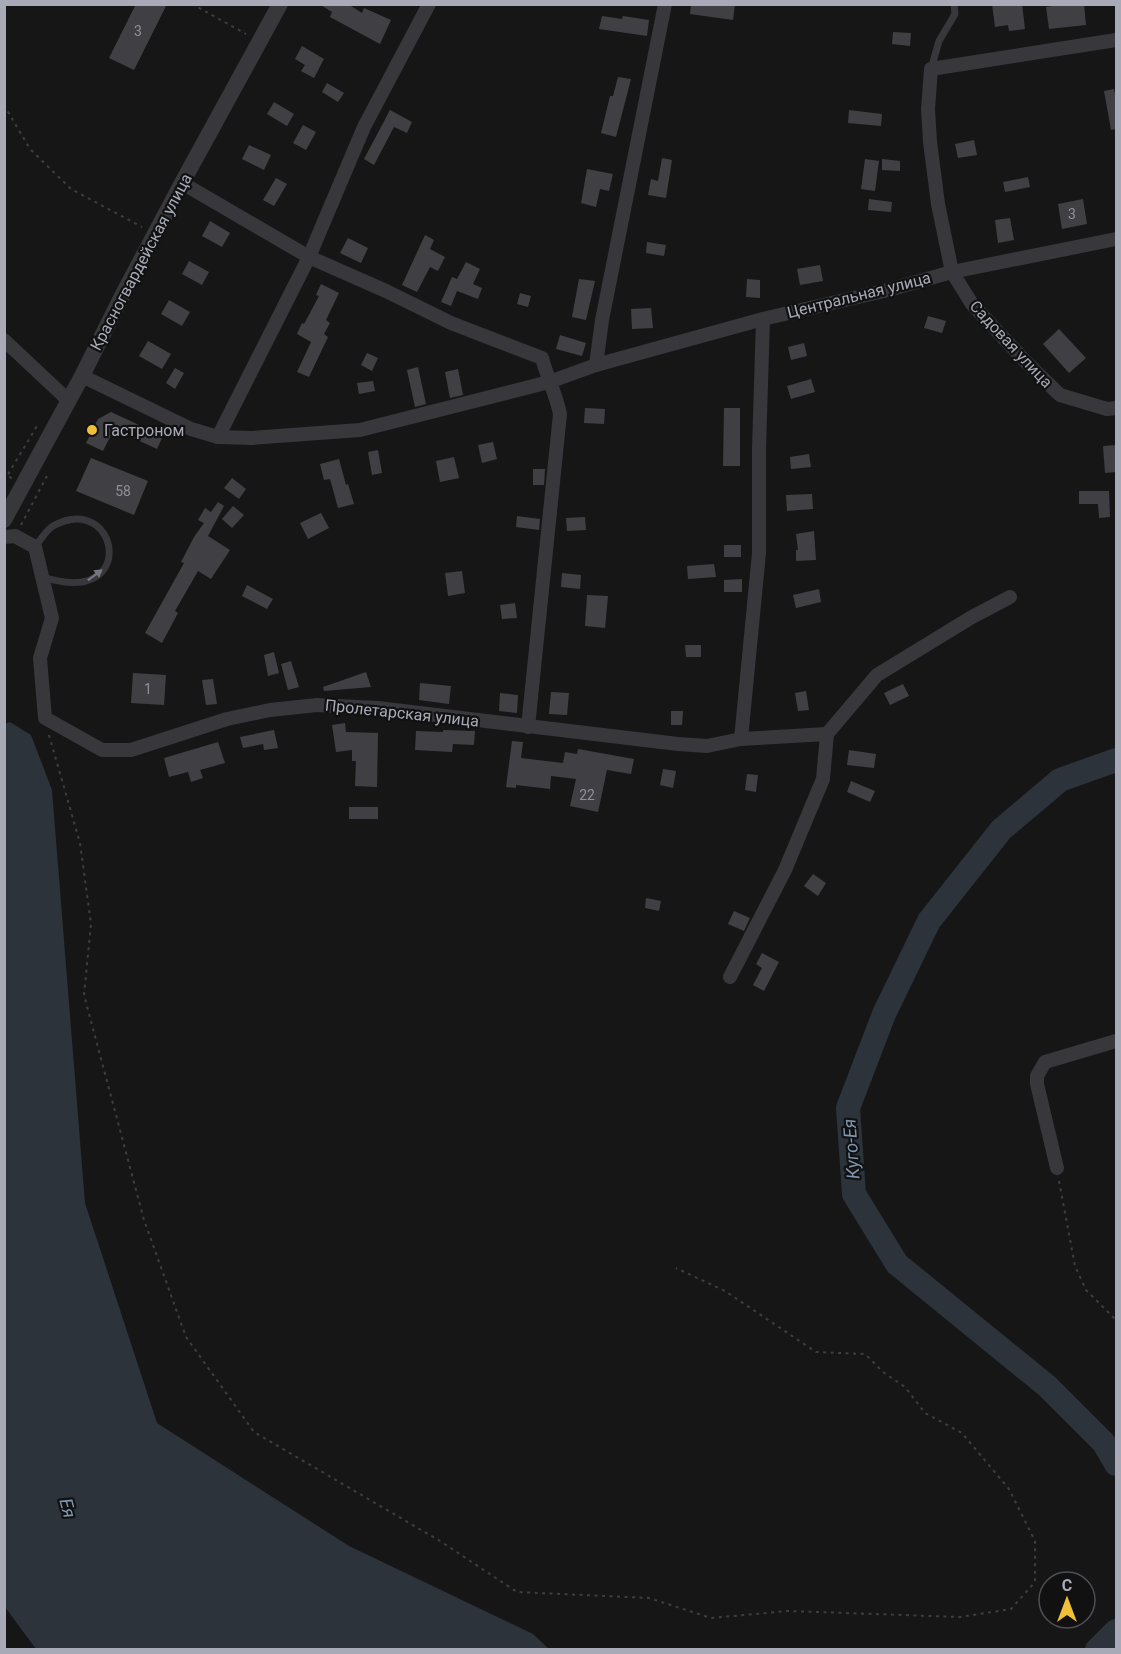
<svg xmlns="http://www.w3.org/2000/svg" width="1121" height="1654" font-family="Roboto,sans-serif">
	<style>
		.water { fill: #2c333b }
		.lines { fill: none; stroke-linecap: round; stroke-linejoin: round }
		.river { stroke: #2c333b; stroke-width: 24 }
		.building { fill: #404044 }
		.path { stroke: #3d3e43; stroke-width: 2; stroke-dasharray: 3 4.5; stroke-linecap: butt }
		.service { stroke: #37373c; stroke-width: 7 }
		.minor { stroke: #37373c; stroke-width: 14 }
		.tertiary { stroke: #37373c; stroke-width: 16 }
		.oneway { fill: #757780 }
		.poi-dot { fill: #eebf37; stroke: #111112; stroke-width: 2 }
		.labels { text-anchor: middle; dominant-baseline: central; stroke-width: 4.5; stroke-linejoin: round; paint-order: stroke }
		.number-label { font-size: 14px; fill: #8e909a }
		.street-label { font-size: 16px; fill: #a8abb7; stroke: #111112 }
		.poi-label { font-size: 16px; fill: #a8abb7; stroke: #111112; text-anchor: start }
		.water-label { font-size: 18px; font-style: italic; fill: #7f96b1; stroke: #111112 }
	</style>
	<rect width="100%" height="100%" fill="#161617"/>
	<path class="water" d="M10,722L31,735L52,790L85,1203L157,1423L349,1546L533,1634L549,1649H36L5,1607L4,724Z"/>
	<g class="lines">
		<g class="river">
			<path d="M1116,760L1060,780L1001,830L929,921L884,1014L848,1108L854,1194L897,1264L1047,1386L1104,1443L1116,1464"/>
			<path d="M1097,1650L1116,1631"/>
		</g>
	</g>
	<g class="building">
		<path d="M136,4H167L134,70L109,58Z"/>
		<path d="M319,4H348L362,13L364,8L391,20L380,44L330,17L332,12Z"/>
		<path d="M691,4H735L733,20L690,14Z"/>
		<path d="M992,4H1022L1025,29L1009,31L1008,25L995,27Z"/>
		<path d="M1064,4H1084L1086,25L1049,29L1046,7Z"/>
		<path d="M602,16L622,19L623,16L649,20L647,36L599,29Z"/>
		<path d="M893,32L911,33L910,46L892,44Z"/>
		<path d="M302,46L324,59L314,78L301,71L305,65L295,59Z"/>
		<path d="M618,77L631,79L616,137L601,133L610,96H613Z"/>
		<path d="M327,83L344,93L338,102L322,92Z"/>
		<path d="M1114,89L1116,100V129L1111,130L1104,91Z"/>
		<path d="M274,102L294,114L287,126L267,114Z"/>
		<path d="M390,110L412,122L407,133L394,127L374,165L364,159Z"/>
		<path d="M849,110L882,114L881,126L848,123Z"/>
		<path d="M303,125L316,132L306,150L293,143Z"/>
		<path d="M974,140L977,155L958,158L955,144Z"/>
		<path d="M249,145L271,155L264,170L242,159Z"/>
		<path d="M662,158L672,160L666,198L648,195L651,179L658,181Z"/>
		<path d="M865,159L879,161L875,191L861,189Z"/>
		<path d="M882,159L900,161V171L882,170Z"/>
		<path d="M587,169L613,174L609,191L600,189L596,207L581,203Z"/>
		<path d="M1028,177L1030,187L1005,192L1003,182Z"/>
		<path d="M276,178L287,184L274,206L263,200Z"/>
		<path d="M869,199L892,202L891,212L868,210Z"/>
		<path d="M1083,199L1087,224L1062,229L1058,204Z"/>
		<path d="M1010,218L1014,240L998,243L995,220Z"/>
		<path d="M210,221L230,233L222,247L202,236Z"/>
		<path d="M425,235L434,240L430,249L445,257L438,271L430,267L417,292L402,285Z"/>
		<path d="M348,238L368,248L361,263L340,253Z"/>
		<path d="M647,242L666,245L664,256L646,253Z"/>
		<path d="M189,261L209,272L202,285L182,274Z"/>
		<path d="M466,262L480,269L473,284L482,288L478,299L457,291L451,306L441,302L452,277L457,279Z"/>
		<path d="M820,265L823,281L800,285L797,269Z"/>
		<path d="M579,279L595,281L586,320L572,317Z"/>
		<path d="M747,279L760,280V298L746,297Z"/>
		<path d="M321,284L339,293L326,320L330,323L324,334L328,337L309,377L297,372L311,342L297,334L302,323L304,324L319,296L316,295Z"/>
		<path d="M520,293L531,296L528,307L517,304Z"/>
		<path d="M169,300L190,312L182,326L161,314Z"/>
		<path d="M651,308L653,328L632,329L631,309Z"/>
		<path d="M928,316L946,321L942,333L924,328Z"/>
		<path d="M1059,329L1086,358L1069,373L1043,344Z"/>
		<path d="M560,335L586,343L582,356L556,349Z"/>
		<path d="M148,341L171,354L162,369L139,356Z"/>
		<path d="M804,343L807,356L791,360L788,347Z"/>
		<path d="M367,353L378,358L372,371L361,365Z"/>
		<path d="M418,367L426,404L415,407L407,370Z"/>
		<path d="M175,368L184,373L175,389L166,383Z"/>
		<path d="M458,369L463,395L450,398L445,372Z"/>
		<path d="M811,379L815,392L791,399L787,386Z"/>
		<path d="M373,381L375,391L359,394L357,383Z"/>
		<path d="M585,408L605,409L604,424L584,423Z"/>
		<path d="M724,408H740V466H723Z"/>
		<path d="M111,412L163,436L157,449L114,429L103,451L86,443L98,419Z"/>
		<path d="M493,442L497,459L482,463L478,445Z"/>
		<path d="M1116,445V472L1105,473L1103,446Z"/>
		<path d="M378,450L382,473L372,475L368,452Z"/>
		<path d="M809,454L811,467L791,469L790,457Z"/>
		<path d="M454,457L459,478L440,482L436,461Z"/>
		<path d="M91,458L148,481L134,515L76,491Z"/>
		<path d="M339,459L346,485L348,484L354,504L338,508L330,479L324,480L320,464Z"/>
		<path d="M533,469H545L544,485H533Z"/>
		<path d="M232,478L246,489L239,499L224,488Z"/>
		<path d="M1079,491H1109L1110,517L1099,518L1098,504H1079Z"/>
		<path d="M812,494L813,509L787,511L786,495Z"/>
		<path d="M218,502L224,506L208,536L230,550L211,579L198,571L175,611L178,613L162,643L145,633L184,563L181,562L194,537L204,523L198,520L205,508L211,512Z"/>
		<path d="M233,506L244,515L232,528L222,519Z"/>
		<path d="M321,513L329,528L308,539L300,523Z"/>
		<path d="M517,516L540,519L539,530L516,527Z"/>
		<path d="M585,517L586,530L567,531L566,518Z"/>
		<path d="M814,531L816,560L796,561V550H798L796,534Z"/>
		<rect x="724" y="545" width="17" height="12"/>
		<path d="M714,564L716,577L688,579L687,566Z"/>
		<path d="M462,571L465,593L448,596L445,573Z"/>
		<path d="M562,573L581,575L580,589L561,587Z"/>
		<path d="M742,579V592H724V580Z"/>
		<path d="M247,585L273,599L267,609L242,596Z"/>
		<path d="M819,589L821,602L796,608L793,595Z"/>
		<path d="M587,595L608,596L605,628L585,626Z"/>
		<path d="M515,603L517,618L502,619L500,605Z"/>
		<path d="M685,645H701V657H686Z"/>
		<path d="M274,652L279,673L268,676L264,655Z"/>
		<path d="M291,661L299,687L288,690L281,664Z"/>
		<path d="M366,672L371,687L324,691L323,687Z"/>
		<path d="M133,673L166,675L164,705L131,703Z"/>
		<path d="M213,679L217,704L206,705L202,680Z"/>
		<path d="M420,683L451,686L449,704L419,700Z"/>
		<path d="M903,684L909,696L890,705L884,693Z"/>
		<path d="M806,691L809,710L798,711L795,693Z"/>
		<path d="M551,692L569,693L567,715L549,714Z"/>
		<path d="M500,693L518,695L517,713L499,711Z"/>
		<path d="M671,711H683L682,725H671Z"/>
		<path d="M345,723L346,732L378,733L377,787L355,786L356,761H352V750L336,752L332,725Z"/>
		<path d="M274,730L278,748L264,750L263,744L243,748L240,737Z"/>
		<path d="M443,730L475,731L474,745L453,744L452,752L415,750L416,731L443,732Z"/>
		<path d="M512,741L523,742L521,758L563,763L565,752L577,754L578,749L634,759L631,774L607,770L598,812L570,806L576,779L551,776L550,789L516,785V788L506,787Z"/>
		<path d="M218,742L225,763L200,770L203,778L191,782L188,772L169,777L164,758Z"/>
		<path d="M849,750L876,754L874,768L847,765Z"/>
		<path d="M663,769L676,771L673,788L660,785Z"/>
		<path d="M747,774L758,775L756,792L745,790Z"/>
		<path d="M851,781L875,791L870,802L847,792Z"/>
		<rect x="349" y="807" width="29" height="12"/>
		<path d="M813,874L826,883L818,896L804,886Z"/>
		<path d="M646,898L661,901L659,911L645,908Z"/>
		<path d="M734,911L750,918L744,931L728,924Z"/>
		<path d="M762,953L779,962L764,991L753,985L762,968L756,964Z"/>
	</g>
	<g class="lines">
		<g class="path">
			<path d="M192,4L246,34"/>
			<path d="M4,105L30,149L71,189L142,227"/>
			<path d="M12,478L7,476L37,426"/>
			<path d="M21,525L48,474"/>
			<path d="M49,735L80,843L91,924L84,995L144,1220L186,1337L254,1432L440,1541L517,1592L649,1598L711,1618L788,1611L960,1617L1011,1609L1035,1582V1541L1009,1489L962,1433L925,1413L905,1387L883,1372L865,1354L816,1352L725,1291L676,1268"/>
			<path d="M1059,1181L1075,1266L1086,1290L1116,1320"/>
		</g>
		<g class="service">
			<path d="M931,69L939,41L955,14L954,4"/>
			<path d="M35,547C40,541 46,530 53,526C119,490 140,609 43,577"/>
		</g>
		<g class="minor">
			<path d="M1116,40L931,69L928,109L930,142L938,204L952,272L972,304L1026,362L1060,395L1107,409L1116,408"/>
			<path d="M182,183L309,257L386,291L451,323L542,358C547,377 556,394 560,414L528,727"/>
			<path d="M4,340L68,400"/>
			<path d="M596,365L602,320L665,4"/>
			<path d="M82,376L191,429L218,437L252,438L360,430L549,382L596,365L763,319L888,290L952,272L1116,239"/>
			<path d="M218,437L309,257L364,127L429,4"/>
			<path d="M4,537L15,536L35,547L52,618L40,658L45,718L102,750H131L227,719L270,710L317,705L378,708L678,744L707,746L741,739L827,734"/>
			<path d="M741,739L759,553V449L763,319"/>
			<path d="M730,977L785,870L823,779L827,734L877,675L972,617L1010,597"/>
			<path d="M1057,1168L1037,1084V1076L1045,1062L1116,1041"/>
		</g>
		<path class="tertiary" d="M4,520L82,376L123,294L182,183L280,4"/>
	</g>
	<defs><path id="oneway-solid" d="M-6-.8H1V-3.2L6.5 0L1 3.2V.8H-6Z" transform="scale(1.5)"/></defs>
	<use class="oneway" href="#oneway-solid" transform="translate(95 575) rotate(-37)"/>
	<circle class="poi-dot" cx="92" cy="430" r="6"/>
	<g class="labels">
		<g class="number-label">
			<text x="138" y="31">3</text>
			<text x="1072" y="214">3</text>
			<text x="123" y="491">58</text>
			<text x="148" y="689">1</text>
			<text x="587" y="795">22</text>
		</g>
		<g class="street-label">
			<text transform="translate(141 262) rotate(-62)">Красногвардейская улица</text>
			<text transform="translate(859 295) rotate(-14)">Центральная улица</text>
			<text transform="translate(1011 344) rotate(47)">Садовая улица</text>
			<text transform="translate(402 713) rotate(6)">Пролетарская улица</text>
		</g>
		<g class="poi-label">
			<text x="104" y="430">Гастроном</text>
		</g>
		<g class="water-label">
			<text transform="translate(851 1149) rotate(-94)">Куго-Ея</text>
			<text transform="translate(68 1508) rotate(75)">Ея</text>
		</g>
	</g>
	<rect width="1121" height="1654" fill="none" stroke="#a8abb7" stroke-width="12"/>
	<g transform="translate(1067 1600)"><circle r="28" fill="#111112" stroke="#4d4f54" stroke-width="1.5"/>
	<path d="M0-4.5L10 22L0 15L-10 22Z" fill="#eebf37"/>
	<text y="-9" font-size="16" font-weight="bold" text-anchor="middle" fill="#a8abb7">С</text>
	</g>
</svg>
